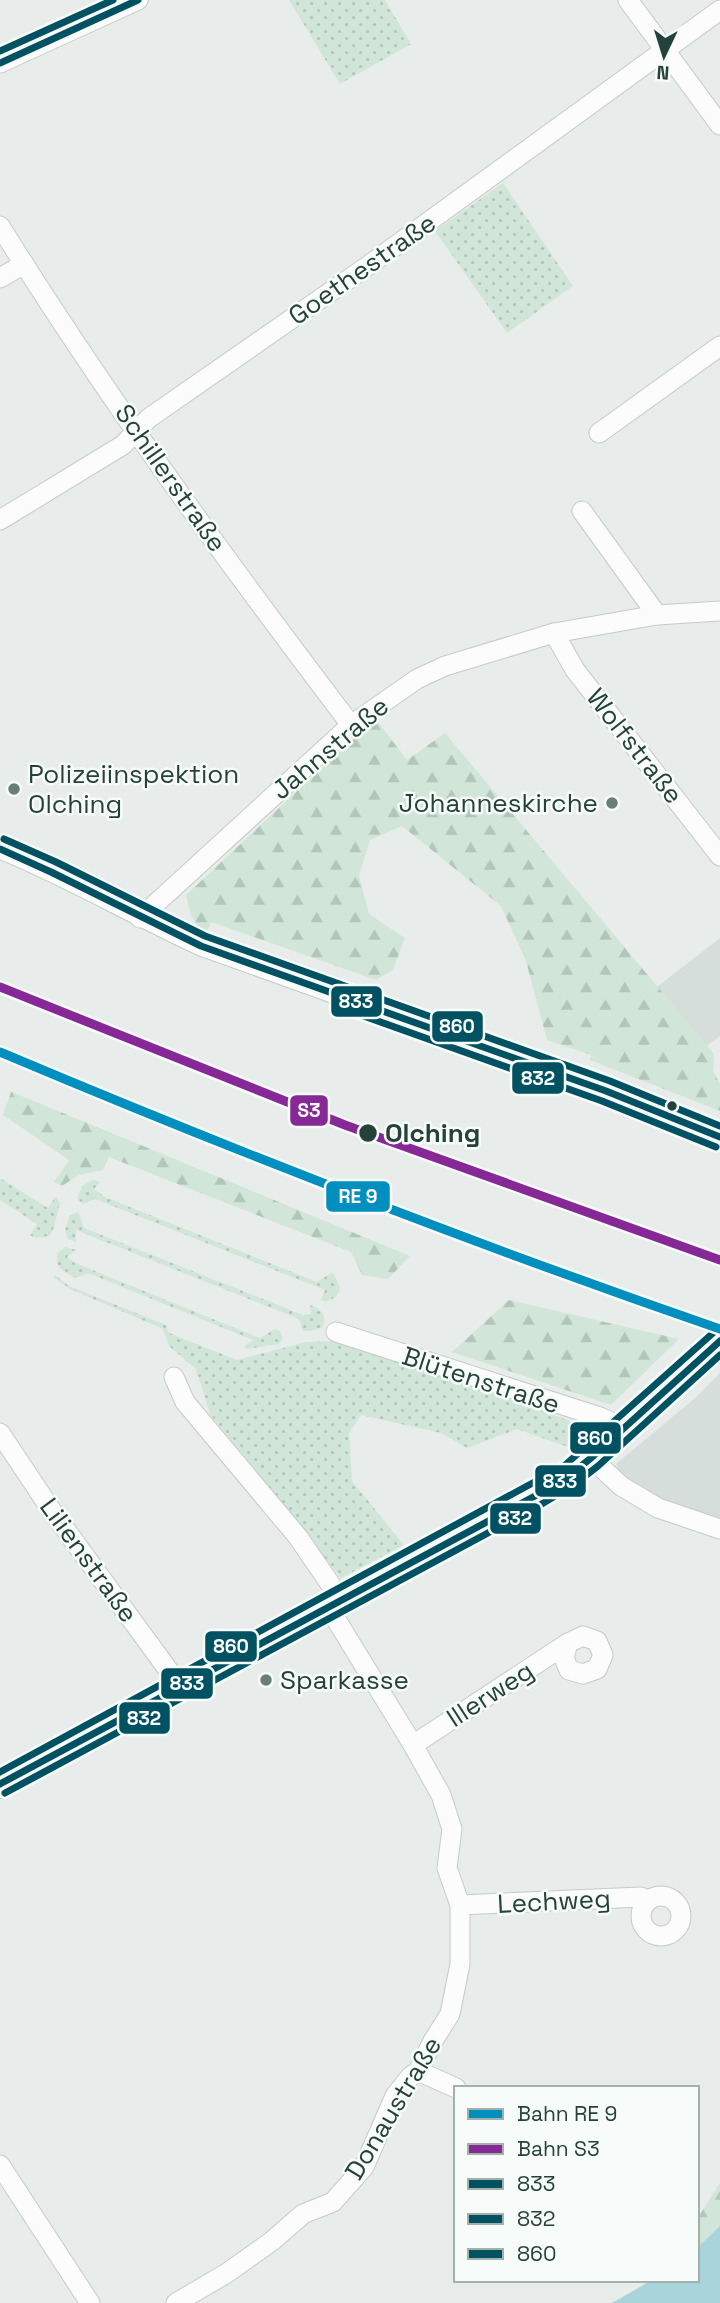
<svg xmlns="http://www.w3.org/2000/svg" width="720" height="2303" font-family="'Space Grotesk',sans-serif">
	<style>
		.built { fill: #d6dedb }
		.grass { fill: url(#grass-dots) }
		.forest { fill: url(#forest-firs) }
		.water { fill: #a9d4db }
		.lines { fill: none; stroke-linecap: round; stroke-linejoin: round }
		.street-casing { stroke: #c5cac8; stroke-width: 21 }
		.secondary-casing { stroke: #c3cbc8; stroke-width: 30 }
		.street { stroke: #fcfcfc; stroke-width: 19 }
		.secondary { stroke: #fcfcfc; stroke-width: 28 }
		.bus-1-casing { stroke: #f7fbf9; stroke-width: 12 }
		.bus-2-casing { stroke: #f7fbf9; stroke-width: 12 }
		.bus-3-casing { stroke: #f7fbf9; stroke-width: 12 }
		.bus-1 { stroke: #005262; stroke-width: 7 }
		.bus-2 { stroke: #005262; stroke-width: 7 }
		.bus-3 { stroke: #005262; stroke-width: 7 }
		.rail-1-casing { stroke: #f7fbf9; stroke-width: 14 }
		.rail-2-casing { stroke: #f7fbf9; stroke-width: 14 }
		.rail-1 { stroke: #008fbf; stroke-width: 9 }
		.rail-2 { stroke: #862996; stroke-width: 9 }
		.poi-dot { fill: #697e78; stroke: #f7fbf9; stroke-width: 2.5 }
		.bus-dot { fill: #24423a; stroke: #f7fbf9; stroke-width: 2.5 }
		.labels { text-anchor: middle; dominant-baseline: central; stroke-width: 5; stroke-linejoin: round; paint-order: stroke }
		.street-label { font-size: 26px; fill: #24423a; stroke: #f7fbf9 }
		.poi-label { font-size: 26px; fill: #24423a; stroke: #f7fbf9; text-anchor: start }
		.stop-label { font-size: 26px; font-weight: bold; fill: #24423a; stroke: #f7fbf9; text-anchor: start }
		.line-badge { stroke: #f7fbf9; stroke-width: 2.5 }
		.badge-label { font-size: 19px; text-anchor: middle; font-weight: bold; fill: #fff }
	</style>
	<defs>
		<pattern id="grass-dots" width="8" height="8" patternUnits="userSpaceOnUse" patternTransform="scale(1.75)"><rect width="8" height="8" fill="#d1e6d8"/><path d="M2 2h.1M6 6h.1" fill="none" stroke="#b3c6ba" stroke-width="1.8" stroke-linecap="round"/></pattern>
		<pattern id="forest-firs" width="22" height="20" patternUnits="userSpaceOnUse" patternTransform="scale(1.75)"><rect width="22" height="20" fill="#d1e6d8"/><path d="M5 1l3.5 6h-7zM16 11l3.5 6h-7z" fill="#b3c6ba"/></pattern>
	</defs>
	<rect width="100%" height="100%" fill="#e8edeb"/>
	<g class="built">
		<path d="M720,938V1036L707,1046L657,987Z"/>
		<path d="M720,1373V1521L642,1493L621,1479L616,1464L694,1399Z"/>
	</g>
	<g class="grass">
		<path d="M289,0H385L411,44L340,84Z"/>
		<path d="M503,183L573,286L507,333L435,231Z"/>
		<path d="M0,1178L48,1208L56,1196L60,1203L53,1230L49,1236L35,1238L30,1235L37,1224L0,1200Z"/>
		<path d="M94,1180L100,1182L94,1189L105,1197L317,1282L331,1273L334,1274L340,1288L336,1297L325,1302L321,1300L325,1290L95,1199L83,1204L77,1198L83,1185Z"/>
		<path d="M78,1212L84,1228L303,1315L311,1314L310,1305C321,1309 327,1314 323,1327L312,1331H303L299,1319L76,1230V1242L68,1239L65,1230L70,1215Z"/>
		<path d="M65,1247L76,1250L67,1257L75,1263L260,1338L275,1329L280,1331L283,1338L279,1344L246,1349L244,1346L253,1340L88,1273L76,1278L64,1272L57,1264V1254Z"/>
		<path d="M55,1275L69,1286L166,1325L169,1333L237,1360L306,1342L339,1341L588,1427L568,1447L517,1429L467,1448L441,1433L361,1415L349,1433L352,1481L404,1545L341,1578L210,1414L196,1369L169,1346L163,1329L70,1289L53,1277Z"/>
	</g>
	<g class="forest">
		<path d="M375,718L407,760L445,733L714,1054L713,1071L720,1084V1111L590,1060L591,1055L547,1040L526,961L501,906L402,826L370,840L359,876L369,914L405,938L393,970L376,980L211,922L204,938L191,915L186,895Z"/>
		<path d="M11,1092H12L410,1256L388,1279L362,1275L351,1252L109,1157L103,1170L79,1175L62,1186L54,1182L69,1160L3,1115Z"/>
		<path d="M509,1300L679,1339L611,1405L452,1352Z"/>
		<path d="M720,2183V2226L700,2245L697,2243V2219Z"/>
	</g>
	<path class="water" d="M720,2226V2303H612L652,2280H697V2248Z"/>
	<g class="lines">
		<g class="street-casing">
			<g id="street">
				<path d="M628,0L720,125"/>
				<path d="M0,63L138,0"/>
				<path d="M0,226C107,398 228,563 351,725"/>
				<path d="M0,278L24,264"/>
				<path d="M599,433L720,346"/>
				<path d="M582,511L657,615"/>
				<path d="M0,520L123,445L149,418L369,265L720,10"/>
				<path d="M554,633L575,670L720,856"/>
				<path d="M0,849C69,877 133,915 201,946L606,1091L720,1137"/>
				<path d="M140,918L351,725L417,679L445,666L554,633L657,615L720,611"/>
				<path d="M336,1332L600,1417L625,1428"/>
				<path d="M174,1377L185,1402L298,1537L333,1588"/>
				<path d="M0,1433L52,1511L180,1686"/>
				<path d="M591,1458L621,1486L658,1508L720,1529"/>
				<path d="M413,1745L568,1643L583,1636L597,1641L603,1655L597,1669L583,1674L569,1670L564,1658L568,1643"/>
				<circle cx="661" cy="1916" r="20"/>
				<path d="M460,1905L641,1897L647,1901"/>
				<path d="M418,2071L456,2088"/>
				<path d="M0,2165L90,2303"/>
				<path d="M176,2303L227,2273L272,2241L303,2214L333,2202L364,2167L395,2096L410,2077L418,2071L433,2041L450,2014L460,1964V1905L447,1868L452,1829L441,1795L413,1745L329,1608"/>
			</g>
		</g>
		<g class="secondary-casing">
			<path id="secondary" d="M0,1784L535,1496L570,1475L591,1458L720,1341"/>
		</g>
		<use href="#street" class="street"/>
		<use href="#secondary" class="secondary"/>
		<g class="bus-1-casing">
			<g id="bus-1">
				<path d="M0,63L138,0"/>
				<path d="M0,849L51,872L201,946L606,1091L720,1137"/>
				<path d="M0,1784L535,1496L570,1475L591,1458L720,1341"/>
			</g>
		</g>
		<g class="bus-2-casing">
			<g id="bus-2">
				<path d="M358,1014L602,1101L716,1147"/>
				<path d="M5,1793L540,1505L575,1484L598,1466L720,1355"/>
			</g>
		</g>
		<g class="bus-3-casing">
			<g id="bus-3">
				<path d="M0,51L113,0"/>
				<path d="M4,839L56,862L205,936L610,1081L720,1126"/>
				<path d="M0,1772L564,1466L713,1333"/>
			</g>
		</g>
		<use href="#bus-1" class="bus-1"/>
		<use href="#bus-2" class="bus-2"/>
		<use href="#bus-3" class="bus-3"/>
		<g class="rail-1-casing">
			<path id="rail-1" d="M0,1052C237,1152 477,1245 720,1329"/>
		</g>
		<g class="rail-2-casing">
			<path id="rail-2" d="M0,987L345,1125L720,1260"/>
		</g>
		<use href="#rail-1" class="rail-1"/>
		<use href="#rail-2" class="rail-2"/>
	</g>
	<g class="poi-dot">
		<circle cx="14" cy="789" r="7"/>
		<circle cx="612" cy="803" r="7"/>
		<circle cx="266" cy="1680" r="7"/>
	</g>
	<g class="bus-dot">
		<circle cx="672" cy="1106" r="6"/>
		<circle cx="368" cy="1133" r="10"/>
	</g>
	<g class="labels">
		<g class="street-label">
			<text transform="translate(362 269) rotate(-35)">Goethestraße</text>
			<text transform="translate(171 478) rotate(55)">Schillerstraße</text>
			<text transform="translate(635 746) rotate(52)">Wolfstraße</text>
			<text transform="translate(330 748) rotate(-40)">Jahnstraße</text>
			<text transform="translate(481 1380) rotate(18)">Blütenstraße</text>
			<text transform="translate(89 1560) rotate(54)">Lilienstraße</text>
			<text transform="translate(490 1694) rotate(-33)">Illerweg</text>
			<text transform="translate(554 1901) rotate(-3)">Lechweg</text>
			<text transform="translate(393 2108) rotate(-59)">Donaustraße</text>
		</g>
		<g class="poi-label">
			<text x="28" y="774">Polizeiinspektion<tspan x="28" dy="30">Olching</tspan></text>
			<text x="598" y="803" text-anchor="end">Johanneskirche</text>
			<text x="280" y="1680">Sparkasse</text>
		</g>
		<g class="stop-label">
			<text x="385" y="1133">Olching</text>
		</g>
	</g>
	<g class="line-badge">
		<rect x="330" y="985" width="53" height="33" rx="7" fill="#005262"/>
		<rect x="431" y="1010" width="53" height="33" rx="7" fill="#005262"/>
		<rect x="511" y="1061" width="54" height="34" rx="7" fill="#005262"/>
		<rect x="289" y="1094" width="40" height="33" rx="7" fill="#862996"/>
		<rect x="325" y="1180" width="66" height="33" rx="7" fill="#008fbf"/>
		<rect x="569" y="1421" width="53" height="34" rx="7" fill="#005262"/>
		<rect x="534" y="1464" width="53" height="34" rx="7" fill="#005262"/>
		<rect x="489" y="1502" width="53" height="33" rx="7" fill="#005262"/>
		<rect x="204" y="1630" width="54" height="33" rx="7" fill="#005262"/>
		<rect x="160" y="1667" width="54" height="33" rx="7" fill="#005262"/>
		<rect x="118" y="1701" width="53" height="34" rx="7" fill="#005262"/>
	</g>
	<g class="badge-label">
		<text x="356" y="1008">833</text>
		<text x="457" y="1033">860</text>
		<text x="538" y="1085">832</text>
		<text x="309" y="1117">S3</text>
		<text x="358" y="1203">RE 9</text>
		<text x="595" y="1445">860</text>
		<text x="560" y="1488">833</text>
		<text x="515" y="1525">832</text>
		<text x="231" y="1653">860</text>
		<text x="187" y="1690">833</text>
		<text x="144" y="1725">832</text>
	</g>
	<rect x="454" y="2086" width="245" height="196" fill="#f7fbf9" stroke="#a3b1ad" stroke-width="2"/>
	<rect x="468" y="2109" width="35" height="10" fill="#008fbf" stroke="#a3b1ad" stroke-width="2"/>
	<text x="517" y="2121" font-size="21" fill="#24423a">Bahn RE 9</text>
	<rect x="468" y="2144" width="35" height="10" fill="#862996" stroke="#a3b1ad" stroke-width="2"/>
	<text x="517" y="2156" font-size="21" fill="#24423a">Bahn S3</text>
	<rect x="468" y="2179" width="35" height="10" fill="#005262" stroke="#a3b1ad" stroke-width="2"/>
	<text x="517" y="2191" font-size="21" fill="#24423a">833</text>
	<rect x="468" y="2214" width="35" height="10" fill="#005262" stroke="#a3b1ad" stroke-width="2"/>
	<text x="517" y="2226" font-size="21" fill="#24423a">832</text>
	<rect x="468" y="2249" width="35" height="10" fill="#005262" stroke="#a3b1ad" stroke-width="2"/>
	<text x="517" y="2261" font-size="21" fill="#24423a">860</text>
	<g transform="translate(664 56) rotate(184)" stroke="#f7fbf9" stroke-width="5" paint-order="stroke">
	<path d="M0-5L12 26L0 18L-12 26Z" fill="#24423a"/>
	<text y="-10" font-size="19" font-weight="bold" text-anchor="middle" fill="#24423a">N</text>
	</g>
</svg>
